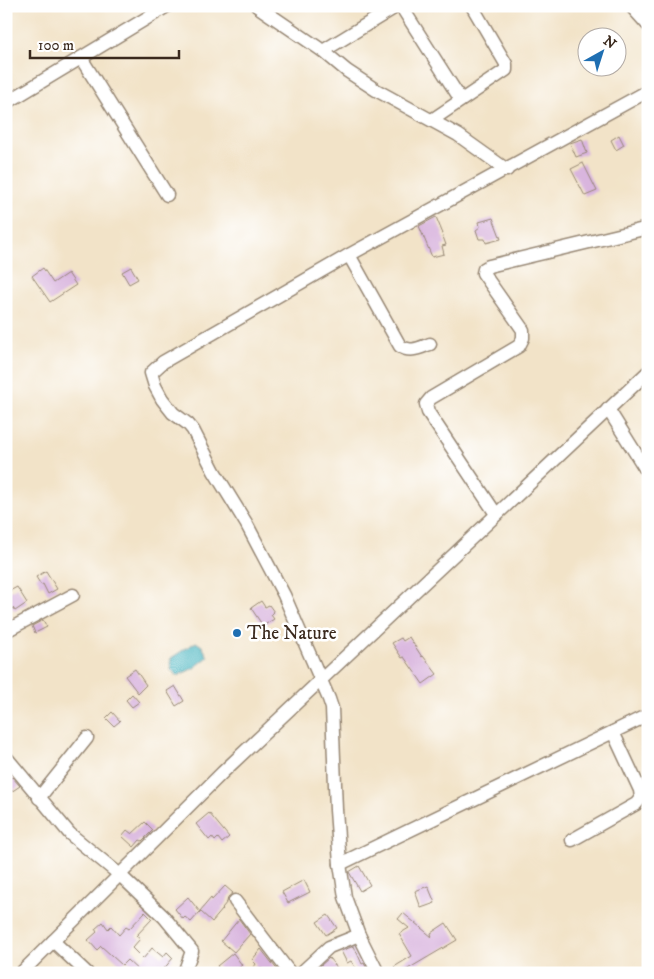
<svg xmlns="http://www.w3.org/2000/svg" width="654" height="979" font-family="'IM FELL DW Pica',serif">
	<style>
		.water { fill: #44b3be; stroke: #406e6e }
		.building { fill: #d9b5de }
		.lines { fill: none; stroke-linecap: round; stroke-linejoin: round }
		.minor-casing { stroke: #968673; stroke-width: 15 }
		.minor { stroke: #fff; stroke-width: 12 }
		.poi-dot { fill: #1f6fb2; stroke: #fff; stroke-width: 2 }
		.labels { text-anchor: middle; dominant-baseline: central; stroke-width: 5; stroke-linejoin: round; paint-order: stroke }
		.poi-label { font-size: 19px; fill: #3b2a1e; stroke: #fff; text-anchor: start }
	</style>
	<rect width="100%" height="100%" fill="#fff"/>
	<filter id="ink" filterUnits="userSpaceOnUse"><feTurbulence type="fractalNoise" baseFrequency=".02" numOctaves="2"/><feDisplacementMap in="SourceGraphic" scale="10" xChannelSelector="R" yChannelSelector="G"/><feConvolveMatrix kernelMatrix="1 2 1 2 8 2 1 2 1" color-interpolation-filters="sRGB"/></filter>
	<filter id="wash" filterUnits="userSpaceOnUse"><feTurbulence type="fractalNoise" baseFrequency=".0096" numOctaves="4" result="noise"/><feDisplacementMap in="SourceGraphic" scale="20" xChannelSelector="R" yChannelSelector="G"/><feGaussianBlur stdDeviation="1.12" result="paint"/><feColorMatrix in="noise" values="0 0 0 0 0 0 0 0 0 0 0 0 0 0 0 0 0 1.4 0 .05"/><feComposite in="paint" operator="in"/></filter>
	<g filter="url(#wash)">
		<rect width="100%" height="100%" fill="#f2e3c8"/>
		<path class="water" d="M196,642L202,646L208,657L194,668L177,676L171,669V658Z"/>
		<g id="blocks">
			<g class="building">
				<path d="M619,135L624,145L616,150L611,140Z"/>
				<path d="M582,139L587,153L576,157L570,143Z"/>
				<path d="M583,163L597,191L585,196L571,169Z"/>
				<path d="M436,217L443,234H442L446,245L442,246L444,254L432,257L419,226Z"/>
				<path d="M493,218L501,239L486,243L485,239H479L476,230L480,227L479,222Z"/>
				<path d="M131,267L138,279L129,284L122,272Z"/>
				<path d="M43,268L53,283L68,273L76,285L50,302L32,276Z"/>
				<path d="M46,571L57,589L48,594L43,584L41,585L36,577Z"/>
				<path d="M17,587L27,603L15,611L13,608L6,612V593Z"/>
				<path d="M261,601L265,607L269,605L274,612L271,615L274,619L263,626L251,608Z"/>
				<path d="M43,620L47,627L35,633L32,626Z"/>
				<path d="M409,637L422,657L423,656L437,674L423,684L404,657L402,658L392,643L401,638L403,641Z"/>
				<path d="M135,669L146,685L138,693L125,676Z"/>
				<path d="M175,686L184,701L176,706L167,691Z"/>
				<path d="M132,694L139,702L132,707L126,700Z"/>
				<path d="M112,712L120,721L114,726L106,718Z"/>
				<path d="M12,777L20,786L11,792L6,786V782Z"/>
				<path d="M209,813L229,837L222,843L218,838L215,841L212,837L209,840L196,824Z"/>
				<path d="M145,822L153,830L142,841L140,840L134,847L122,836L127,830L132,834Z"/>
				<path d="M359,866L370,885L360,891L349,872Z"/>
				<path d="M304,880L310,892L288,903L282,892Z"/>
				<path d="M225,886L233,893L228,897L227,902L222,908L223,909L212,922L200,911L211,898L212,900Z"/>
				<path d="M428,886L435,903L421,908L415,891Z"/>
				<path d="M188,897L200,912L191,922L185,917L183,919L175,909Z"/>
				<path d="M145,912L152,919L136,936L140,939L132,948L143,959L152,948L163,957L167,952L173,958L162,971L159,969L155,973H141L127,960L122,965L101,946L97,950L88,940L97,932L95,929L103,922L108,929L111,926L119,935L126,927L129,929Z"/>
				<path d="M403,913L432,937L431,933L446,923L457,940L401,973H398L394,967L412,956L399,934L409,928L398,919Z"/>
				<path d="M328,915L337,928L326,935L317,922Z"/>
				<path d="M239,919L250,934L234,952L221,941Z"/>
				<path d="M354,946L362,964L364,963L369,973H359L351,961L347,963L341,951Z"/>
				<path d="M261,949L279,972V973H267L261,968L259,971L254,967L256,964L252,960Z"/>
				<path d="M233,953L242,965L233,973H222L217,966Z"/>
				<path d="M329,958L338,969L334,973H326L320,966Z"/>
			</g>
		</g>
	</g>
	<g filter="url(#ink)">
		<use href="#blocks" fill-opacity="0" stroke="#968673" stroke-width="1"/>
		<g class="lines">
			<g class="minor-casing">
				<g id="minor">
					<path d="M257,6L323,51L347,71L376,90L458,135L507,170"/>
					<path d="M401,6L461,100"/>
					<path d="M631,6L648,25"/>
					<path d="M323,51L397,6"/>
					<path d="M81,58L167,195"/>
					<path d="M6,103L167,6"/>
					<path d="M432,120L506,70V64L472,6"/>
					<path d="M349,255L400,346C410,353 419,348 430,344"/>
					<path d="M608,409L648,473"/>
					<path d="M496,514L428,412L426,404L431,398L519,346L523,338V330L483,273L484,269L489,266L648,228"/>
					<path d="M6,631L73,595"/>
					<path d="M6,757L70,834L120,875L164,917L192,951L184,973"/>
					<path d="M39,798L87,738"/>
					<path d="M572,840L636,804L641,798L640,790L613,732"/>
					<path d="M340,864L648,715"/>
					<path d="M235,901L290,973"/>
					<path d="M53,941L87,973"/>
					<path d="M21,973L223,772L648,372"/>
					<path d="M301,973L329,947L359,935"/>
					<path d="M378,973L359,935L345,897L340,864L336,810L332,708L329,699L284,595L246,523L214,471L193,430L188,424L173,413L162,399L155,386L151,373L163,362L349,255L648,91"/>
				</g>
			</g>
			<use href="#minor" class="minor"/>
		</g>
	</g>
	<circle class="poi-dot" cx="237" cy="633" r="5"/>
	<g class="labels">
		<g class="poi-label">
			<text x="247" y="633">The Nature</text>
		</g>
	</g>
	<rect width="654" height="979" fill="none" stroke="#fff" stroke-width="25"/>
	<g transform="translate(602 52) rotate(39)"><circle r="24" fill="#ffffff" stroke="#b1aaa5"/>
	<path d="M0-4L9 19L0 12L-9 19Z" fill="#1f6fb2"/>
	<text y="-8" font-size="14" font-weight="bold" text-anchor="middle" fill="#3b2a1e">N</text>
	</g>
	<path d="M30 50v8h149v-8" fill="none" stroke="#3b2a1e" stroke-width="2.5"/>
	<text x="38" y="50" font-size="15" fill="#3b2a1e" stroke="#ffffff" stroke-width="4" paint-order="stroke">100 m</text>
</svg>
